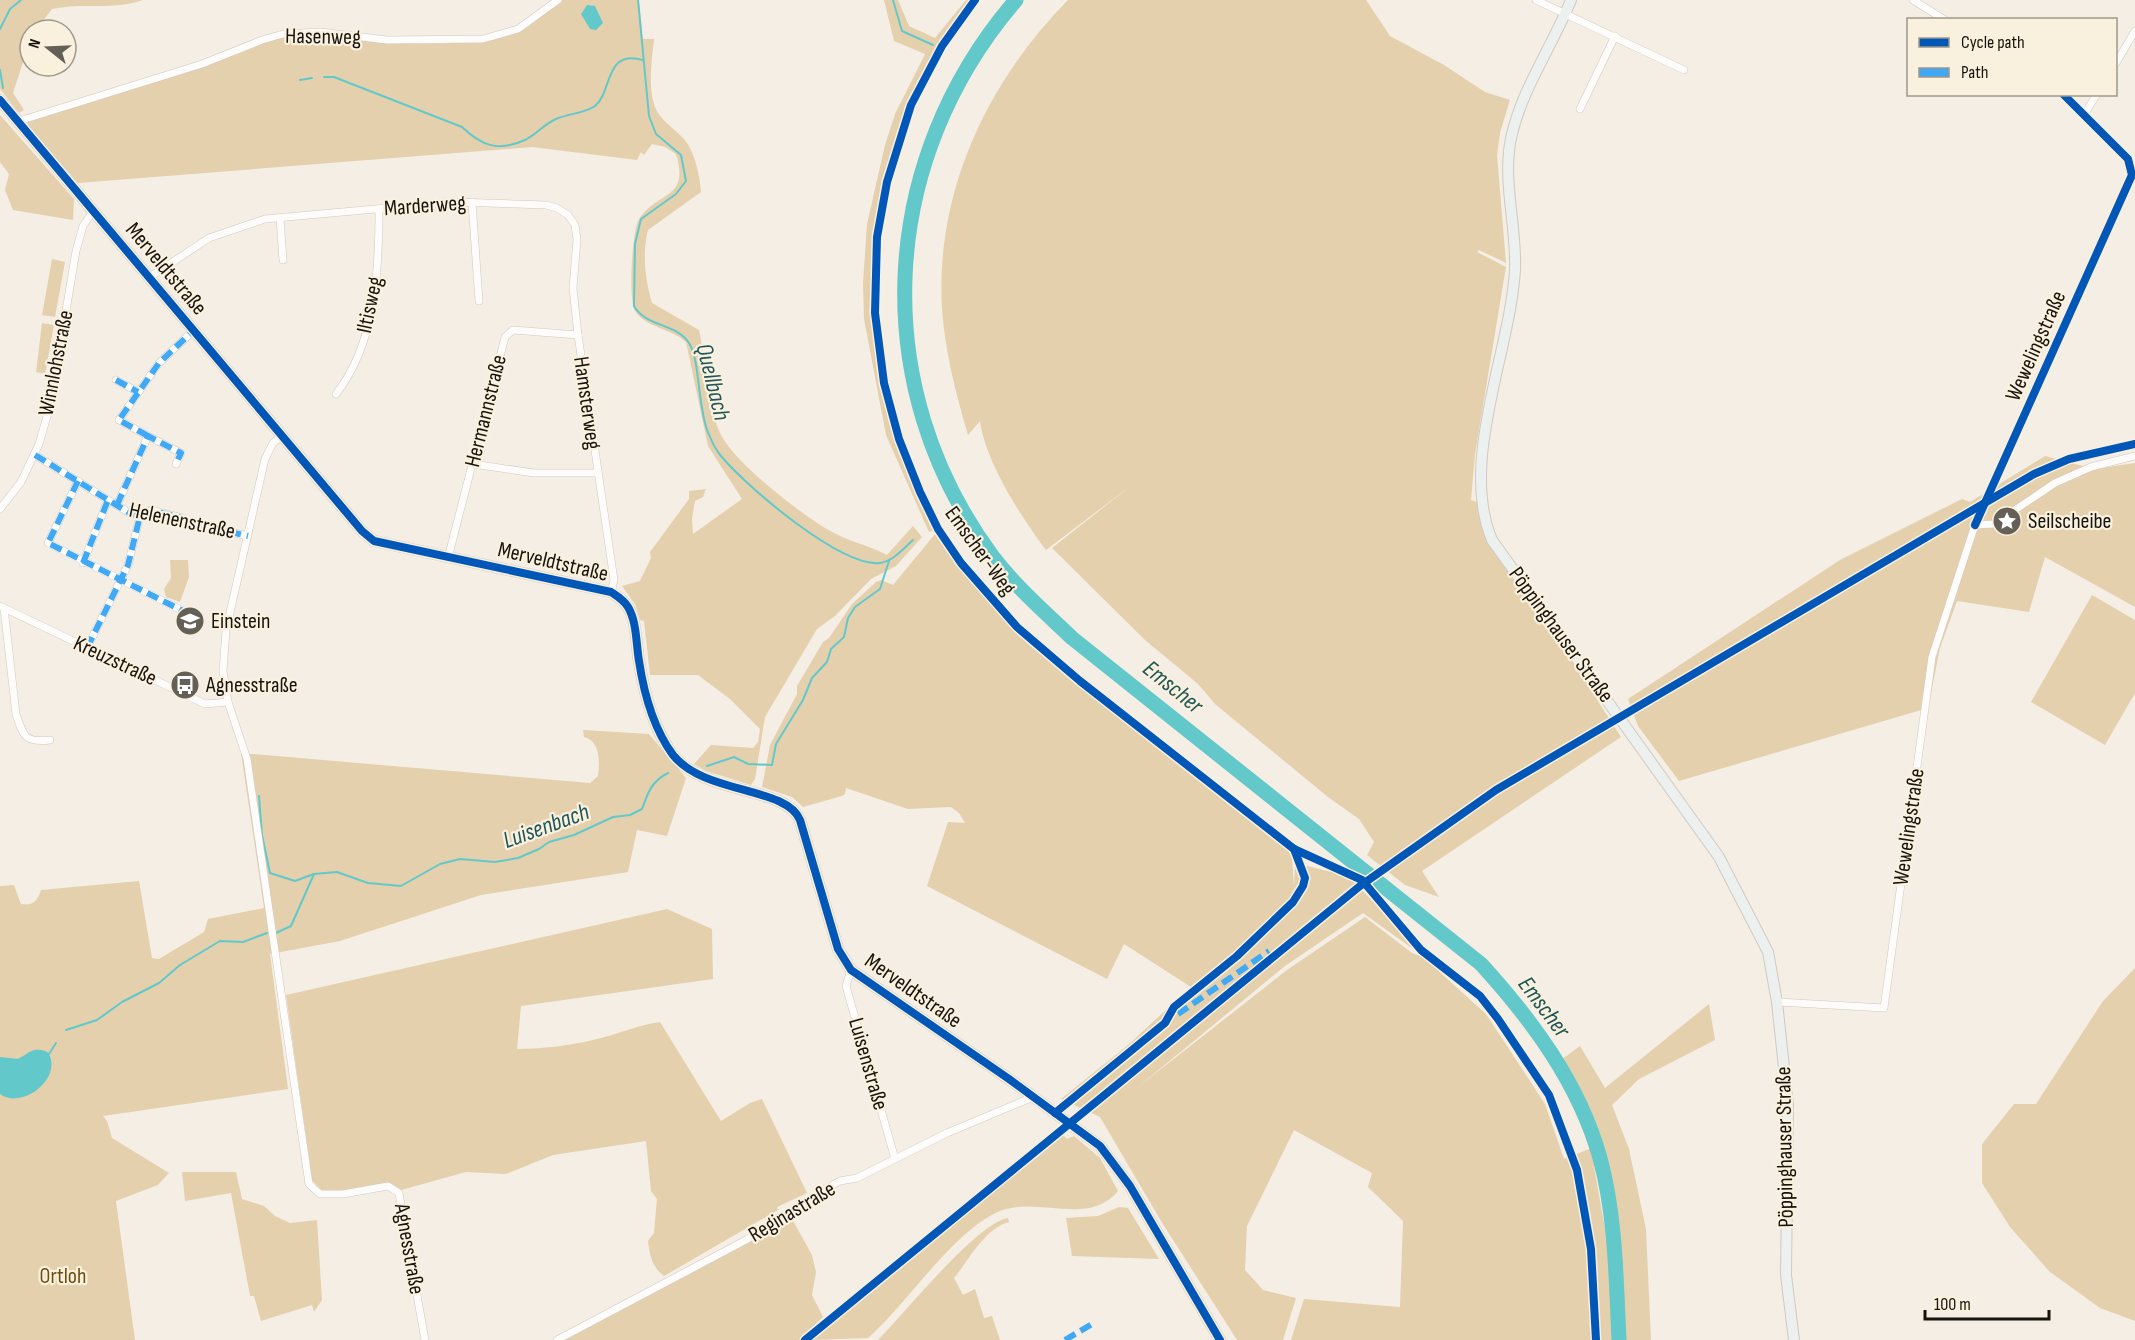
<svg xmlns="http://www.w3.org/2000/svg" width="2135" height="1340" font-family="'Sofia Sans Condensed',sans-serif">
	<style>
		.green { fill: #e5d0ad }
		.water { fill: #62c8ca }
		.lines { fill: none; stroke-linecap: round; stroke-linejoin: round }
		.stream { stroke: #62c8ca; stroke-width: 2 }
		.river { stroke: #62c8ca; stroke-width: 15 }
		.minor-casing { stroke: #cfcac3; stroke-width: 8 }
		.secondary-casing { stroke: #cfcac3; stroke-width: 12 }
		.minor { stroke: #fdfcfb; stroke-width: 7 }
		.secondary { stroke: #ecf0ee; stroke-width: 10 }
		.quiet { stroke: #3fa9f5; stroke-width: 6; stroke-dasharray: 12 6; stroke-linecap: butt }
		.cycleway-casing { stroke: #faf0de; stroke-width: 11 }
		.cycleway { stroke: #0057b8; stroke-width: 8 }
		.labels { text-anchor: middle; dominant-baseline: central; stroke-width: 4.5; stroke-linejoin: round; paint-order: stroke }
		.street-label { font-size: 22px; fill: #17130d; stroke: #faf0de }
		.poi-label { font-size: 22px; fill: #17130d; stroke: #faf0de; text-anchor: start }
		.park-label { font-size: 22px; fill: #6d4f0d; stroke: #faf0de }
		.water-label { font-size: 24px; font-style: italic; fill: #1e565a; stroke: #faf0de }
	</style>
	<rect width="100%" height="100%" fill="#f4eee4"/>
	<g class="green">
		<path d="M0,0H143C111,11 85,2 52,9L36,30H30V41L13,93L24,110L19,113L0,89Z"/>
		<path d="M562,0H639L643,39H654C652,59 648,84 654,104C658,119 674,128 684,139C695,152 700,176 701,192L648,230C642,254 645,279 652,303L699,330C706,363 706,401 720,433C734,463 806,519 836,534C853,543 871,546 887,555L913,526L922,537L896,566L871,579L835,616L817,629L765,717L755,779L751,785L706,771L694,764L711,745L753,748L758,742L760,729L730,699L698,675H650L644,621L640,620L635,604L622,586L640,581L651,558L650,552L689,499V491L706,489L703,497L695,501L692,519L693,534L742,499L708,446L686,342C672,329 645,327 635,311C628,300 632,230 639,219C658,190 690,200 676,154L665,147L652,144L644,155L641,152L637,160L532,147L78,183L28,126V122L281,37L314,35L419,44L485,42L529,26Z"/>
		<path d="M884,0H898L909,26L935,38L966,0H973C845,164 837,415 972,580C1013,631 1065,671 1116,711C1177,760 1238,807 1300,855L1292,857L1294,886L1295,863L1352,877C1370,903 1398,921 1413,949L1363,913L1285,966L1138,1087L1287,970L1365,917L1412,953L1423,957L1486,1014L1545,1104L1564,1159L1597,1146L1594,1167L1608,1245L1614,1340H1291L1304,1299L1400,1307L1403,1221L1368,1187L1372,1173L1294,1130L1247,1226L1245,1270L1263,1290L1296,1298L1283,1340H1237L1161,1221L1100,1117L1061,1099L1128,1045L1191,987L1124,944L1107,979L927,886L948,822L965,823L959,813L951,807L908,809L846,788L845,794L842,796L803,807L792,797L762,787L770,745L797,694V686L823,642L829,638L852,604L876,582L881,580L893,585L935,534L932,531L929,532L886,435L864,319L863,283L867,224L885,145L895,114L925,54L894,41Z"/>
		<path d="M1068,0H1366L1390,36L1444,65L1485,92L1510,100L1500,133L1497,155L1506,263L1479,250L1477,252L1506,267L1475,454L1471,500L1477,502L1484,532L1495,552L1596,692V698L1621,737L1422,871L1439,897L1405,885L1367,855L1374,842L1359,819L1328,797L1215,704L1198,684L1145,640L1052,548L1133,484L1046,550C1021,517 985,461 980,421L968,435C956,394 945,352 942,309C935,192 987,82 1068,0Z"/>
		<path d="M0,115L74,199L73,220L13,210L5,190L9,174L0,162Z"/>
		<path d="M52,259L65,262L55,317L42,315Z"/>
		<path d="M42,323L54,325L45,374L36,372Z"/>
		<path d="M2045,456L2094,469L2135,463V607L2045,557L2029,612L1957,601L1940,648L1928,708L1679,781L1638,726L1628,699L1840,560L1962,499L1970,502Z"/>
		<path d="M170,560H188L189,577L180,602L166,597L164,589L171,578Z"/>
		<path d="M2092,595L2135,620V693L2105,745L2031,702Z"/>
		<path d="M583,730L649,734L686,778L667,836L637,830L628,872L481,895L340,941L270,954L288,1089L103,1116L107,1121L112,1138L169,1173L158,1185L116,1201L135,1340H0V886L14,885L21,904C34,906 37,901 41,890L139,881L152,958L159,959L204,932L208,919L264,908L241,753L590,783L598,776C600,761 600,741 584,737Z"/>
		<path d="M667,909L712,929L713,979L521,1006L517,1049C545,1049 574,1045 601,1038C621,1033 639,1025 660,1022L721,1121L750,1103L762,1099L807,1193L777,1207L778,1210L664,1276C652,1267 650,1256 648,1241L654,1233L657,1199L651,1191L646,1141L553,1155L506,1174L466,1172L394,1192L391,1185L341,1198L326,1195L312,1180L286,995Z"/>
		<path d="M2135,968V1321L2100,1308L2050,1272L2010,1227L1982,1183V1144L2014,1104H2036L2103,1001Z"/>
		<path d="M1709,1004L1715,1040L1639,1079L1612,1105L1629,1149L1646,1229L1651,1340H1625C1619,1232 1614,1158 1561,1060L1580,1046L1605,1088Z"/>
		<path d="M1062,1134L1067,1139L1074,1136L1100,1158L1118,1191C1088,1227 1038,1196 1000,1211C954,1230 907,1304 868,1338L813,1340Z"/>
		<path d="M182,1172H236L242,1199L264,1206L275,1216L290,1223L317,1220L322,1300L314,1312L312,1305L261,1321L254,1296H250L231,1193L185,1201Z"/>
		<path d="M1119,1207L1128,1208L1159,1259L1072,1256L1066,1218L1098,1216Z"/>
		<path d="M791,1217L812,1255L816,1272L812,1295L823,1317L800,1340H560Z"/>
		<path d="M1008,1218L1009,1222C985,1228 969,1260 954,1278L963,1295L975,1289L984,1318L992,1316L1000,1340H878C903,1315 978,1222 1008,1218Z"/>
	</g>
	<g class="water">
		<path d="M587,5L595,6L603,23L596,30L590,29L581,14Z"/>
		<path d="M38,1050L49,1054C62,1079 22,1110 0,1094V1058L18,1060L30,1052Z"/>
	</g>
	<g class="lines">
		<g class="stream">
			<path d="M638,0L649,116L656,134L681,155L686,181L676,194L641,219L635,244L634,306C646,327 676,323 689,343C700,359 698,410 708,432C711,440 715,449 721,456C746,486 840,567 880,563C892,562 904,548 913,540"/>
			<path d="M893,0L902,31L933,45"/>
			<path d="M0,29L10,9L21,0"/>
			<path d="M0,70L3,88"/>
			<path d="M324,77H334L462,127C482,146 498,152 525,140C536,135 544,124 556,119C567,114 586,113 595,106C613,91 604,49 643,60"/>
			<path d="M300,80L312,78"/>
			<path d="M707,766L734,757L748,764L772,765L776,744L803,700L812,678L827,662L831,649L844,637L848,618L855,607L880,589L889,561"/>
			<path d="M259,796L262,835L270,873L295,881L314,874"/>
			<path d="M276,933L291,926L314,874L337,872L368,883L401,886L440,864L460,859L495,862L518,858L539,849L549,842L574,835L613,817L630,815L642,809C648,792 652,781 668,773"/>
			<path d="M66,1030L97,1020L122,1002L159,983L180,965L220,941L243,942L267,933"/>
			<path d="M0,1058L18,1060C30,1054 35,1046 49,1054L56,1043"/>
		</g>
		<path class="river" d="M1016,0C878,160 866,386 993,557C1016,587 1045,612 1072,638L1481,964C1532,1020 1579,1083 1600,1158C1616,1217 1616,1280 1619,1340"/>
		<g class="minor-casing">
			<g id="minor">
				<path d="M1536,0L1684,70"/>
				<path d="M1913,0L1945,20"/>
				<path d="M2116,63L2135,31"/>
				<path d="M1580,109L1615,36"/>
				<path d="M2084,115L2097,94"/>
				<path d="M19,121L202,64L262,40L283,34L320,32L387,40L483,39L518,29L558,0"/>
				<path d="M472,202L479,301"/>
				<path d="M280,218L283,260"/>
				<path d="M150,277L209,238L265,219L453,202L546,205L557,208L568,215L575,225L577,239L573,288L578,335L614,580L611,592"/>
				<path d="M116,380L138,392"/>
				<path d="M336,394C376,343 379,270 379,209"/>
				<path d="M148,436L119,420L159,363L194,330"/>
				<path d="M282,436L273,443L265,459L226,630L223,671L228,702L247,759L309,1184L320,1194H343L388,1186L399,1193L425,1340"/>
				<path d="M35,455L131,514L140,516L150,510L183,518L195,524L248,536"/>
				<path d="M473,464L534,473H598"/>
				<path d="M78,481L48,543L187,613"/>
				<path d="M117,505L148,436L181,453L176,464"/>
				<path d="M0,509L21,482L39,444L50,406L76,251L83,226L94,210"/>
				<path d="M1975,525L1994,524L2055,483L2091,467L2135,456"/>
				<path d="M448,558L505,337L513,330L578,335"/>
				<path d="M83,563L108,500"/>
				<path d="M0,606L205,704L228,702"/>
				<path d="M4,608L16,714C23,736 25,743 50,740"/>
				<path d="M87,648L128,565L140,516"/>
				<path d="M851,970L846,986L895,1159"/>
				<path d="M1777,1002L1884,1008L1932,657L1975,525L2132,175L2128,159L2063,94"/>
				<path d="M557,1340L746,1240L822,1191L840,1181L857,1178L947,1133L1033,1097"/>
			</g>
		</g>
		<g class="secondary-casing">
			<g id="secondary">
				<path d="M1571,0C1553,45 1523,87 1512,134C1501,178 1517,225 1515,270C1510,353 1459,461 1492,540L1719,857L1768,952L1777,1002L1788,1105L1786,1275L1794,1340"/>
				<path d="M0,100L362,531L374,541L611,592C617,596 624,600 628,607C637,622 636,644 639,661C644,694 653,728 673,755C705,795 786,786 800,820L838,949L851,970L1009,1079L1100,1146L1130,1186L1220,1340"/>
			</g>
		</g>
		<use href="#minor" class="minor"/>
		<use href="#secondary" class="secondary"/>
		<g class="quiet">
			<path d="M116,380L138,392"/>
			<path d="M148,436L119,420L159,363L194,330"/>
			<path d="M35,455L131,514L140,516L150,510L183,518L195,524L248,536"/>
			<path d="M78,481L48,543L187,613"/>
			<path d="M117,505L148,436L181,453L176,464"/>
			<path d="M83,563L108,500"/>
			<path d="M87,648L128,565L140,516"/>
			<path d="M1178,1014L1269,951"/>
			<path d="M1065,1340L1092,1324"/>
		</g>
		<g class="cycleway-casing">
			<g id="cycleway">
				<path d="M975,0L942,46L911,105L887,182L877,237L875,313L884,383L899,439L920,492L938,529L961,563L1017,627L1080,681L1294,849L1362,880L1421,950L1480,996L1498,1019L1549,1095L1577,1170L1591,1249L1596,1340"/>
				<path d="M0,100L362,531L374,541L611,592C617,596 624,600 628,607C637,622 636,644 639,661C644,694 653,728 673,755C705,795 786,786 800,820L838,949L851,970L1009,1079L1100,1146L1130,1186L1220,1340"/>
				<path d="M1975,525L2132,175L2128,159L2063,94"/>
				<path d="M1055,1113L1165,1023L1174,1007L1237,956L1293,902L1303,886L1305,878L1294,849"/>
				<path d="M805,1340L1360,886L1496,790L2034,474L2069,459L2135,444"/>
			</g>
		</g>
		<use href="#cycleway" class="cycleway"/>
	</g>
	<defs>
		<g id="sight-disc" transform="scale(1.5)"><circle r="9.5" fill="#646058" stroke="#faf0de"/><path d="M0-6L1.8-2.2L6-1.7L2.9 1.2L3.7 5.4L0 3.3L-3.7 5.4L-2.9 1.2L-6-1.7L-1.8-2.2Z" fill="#fff"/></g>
		<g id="school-disc" transform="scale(1.5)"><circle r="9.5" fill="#646058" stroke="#faf0de"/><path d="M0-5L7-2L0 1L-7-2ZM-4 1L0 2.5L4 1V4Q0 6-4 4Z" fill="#fff"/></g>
		<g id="bus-disc" transform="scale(1.5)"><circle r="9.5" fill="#646058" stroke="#faf0de"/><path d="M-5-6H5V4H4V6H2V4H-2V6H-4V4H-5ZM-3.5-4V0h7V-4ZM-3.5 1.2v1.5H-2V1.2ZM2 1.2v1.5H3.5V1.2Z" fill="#fff"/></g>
	</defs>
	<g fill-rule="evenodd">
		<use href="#sight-disc" x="2007" y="521"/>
		<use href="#school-disc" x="190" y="621"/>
		<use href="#bus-disc" x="185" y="685"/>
	</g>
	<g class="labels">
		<g class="street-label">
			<text transform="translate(323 37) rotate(1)">Hasenweg</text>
			<text transform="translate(425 206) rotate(-4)">Marderweg</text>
			<text transform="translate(166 269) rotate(50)">Merveldtstraße</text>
			<text transform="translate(370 305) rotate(-78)">Iltisweg</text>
			<text transform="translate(2036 346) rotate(-66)">Wewelingstraße</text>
			<text transform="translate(56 363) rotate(-79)">Winnlohstraße</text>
			<text transform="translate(587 403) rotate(82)">Hamsterweg</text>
			<text transform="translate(486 411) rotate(-76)">Hermannstraße</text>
			<text transform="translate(182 521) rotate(12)">Helenenstraße</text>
			<text transform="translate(980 551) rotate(54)">Emscher-Weg</text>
			<text transform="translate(553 562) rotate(13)">Merveldtstraße</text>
			<text transform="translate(1561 635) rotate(54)">Pöppinghauser Straße</text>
			<text transform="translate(115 661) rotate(25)">Kreuzstraße</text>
			<text transform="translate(1909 827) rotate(-82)">Wewelingstraße</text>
			<text transform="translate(913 991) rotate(35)">Merveldtstraße</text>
			<text transform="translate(868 1064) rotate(74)">Luisenstraße</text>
			<text transform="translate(1785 1147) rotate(-91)">Pöppinghauser Straße</text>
			<text transform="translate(792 1212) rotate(-31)">Reginastraße</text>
			<text transform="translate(409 1249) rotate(80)">Agnesstraße</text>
		</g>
		<g class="poi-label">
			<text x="2028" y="521">Seilscheibe</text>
			<text x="211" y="621">Einstein</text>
			<text x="206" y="685">Agnesstraße</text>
		</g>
		<g class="park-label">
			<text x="63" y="1276">Ortloh</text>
		</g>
		<g class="water-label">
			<text transform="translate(713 382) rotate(76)">Quellbach</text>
			<text transform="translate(1173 687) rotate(39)">Emscher</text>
			<text transform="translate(546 826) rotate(-20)">Luisenbach</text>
			<text transform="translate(1544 1007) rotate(53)">Emscher</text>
		</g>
	</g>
	<rect x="1907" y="18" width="210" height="78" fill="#faf0de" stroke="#9f988a" stroke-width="1.5"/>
	<rect x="1919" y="38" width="30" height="9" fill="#0057b8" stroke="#9f988a" stroke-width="1.5"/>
	<text x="1961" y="48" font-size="18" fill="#17130d">Cycle path</text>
	<rect x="1919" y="68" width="30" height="9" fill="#3fa9f5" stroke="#9f988a" stroke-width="1.5"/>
	<text x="1961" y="78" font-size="18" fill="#17130d">Path</text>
	<g transform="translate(48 48) rotate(288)"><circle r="28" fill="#faf0de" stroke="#9f988a" stroke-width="1.5"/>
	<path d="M0-4.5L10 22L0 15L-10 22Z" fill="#646058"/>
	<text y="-9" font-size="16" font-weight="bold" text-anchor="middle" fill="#17130d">N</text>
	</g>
	<path d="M1925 1310v9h124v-9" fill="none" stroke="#17130d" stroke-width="3"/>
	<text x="1934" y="1310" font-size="18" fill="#17130d" stroke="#faf0de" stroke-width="4.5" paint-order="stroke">100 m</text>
</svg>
